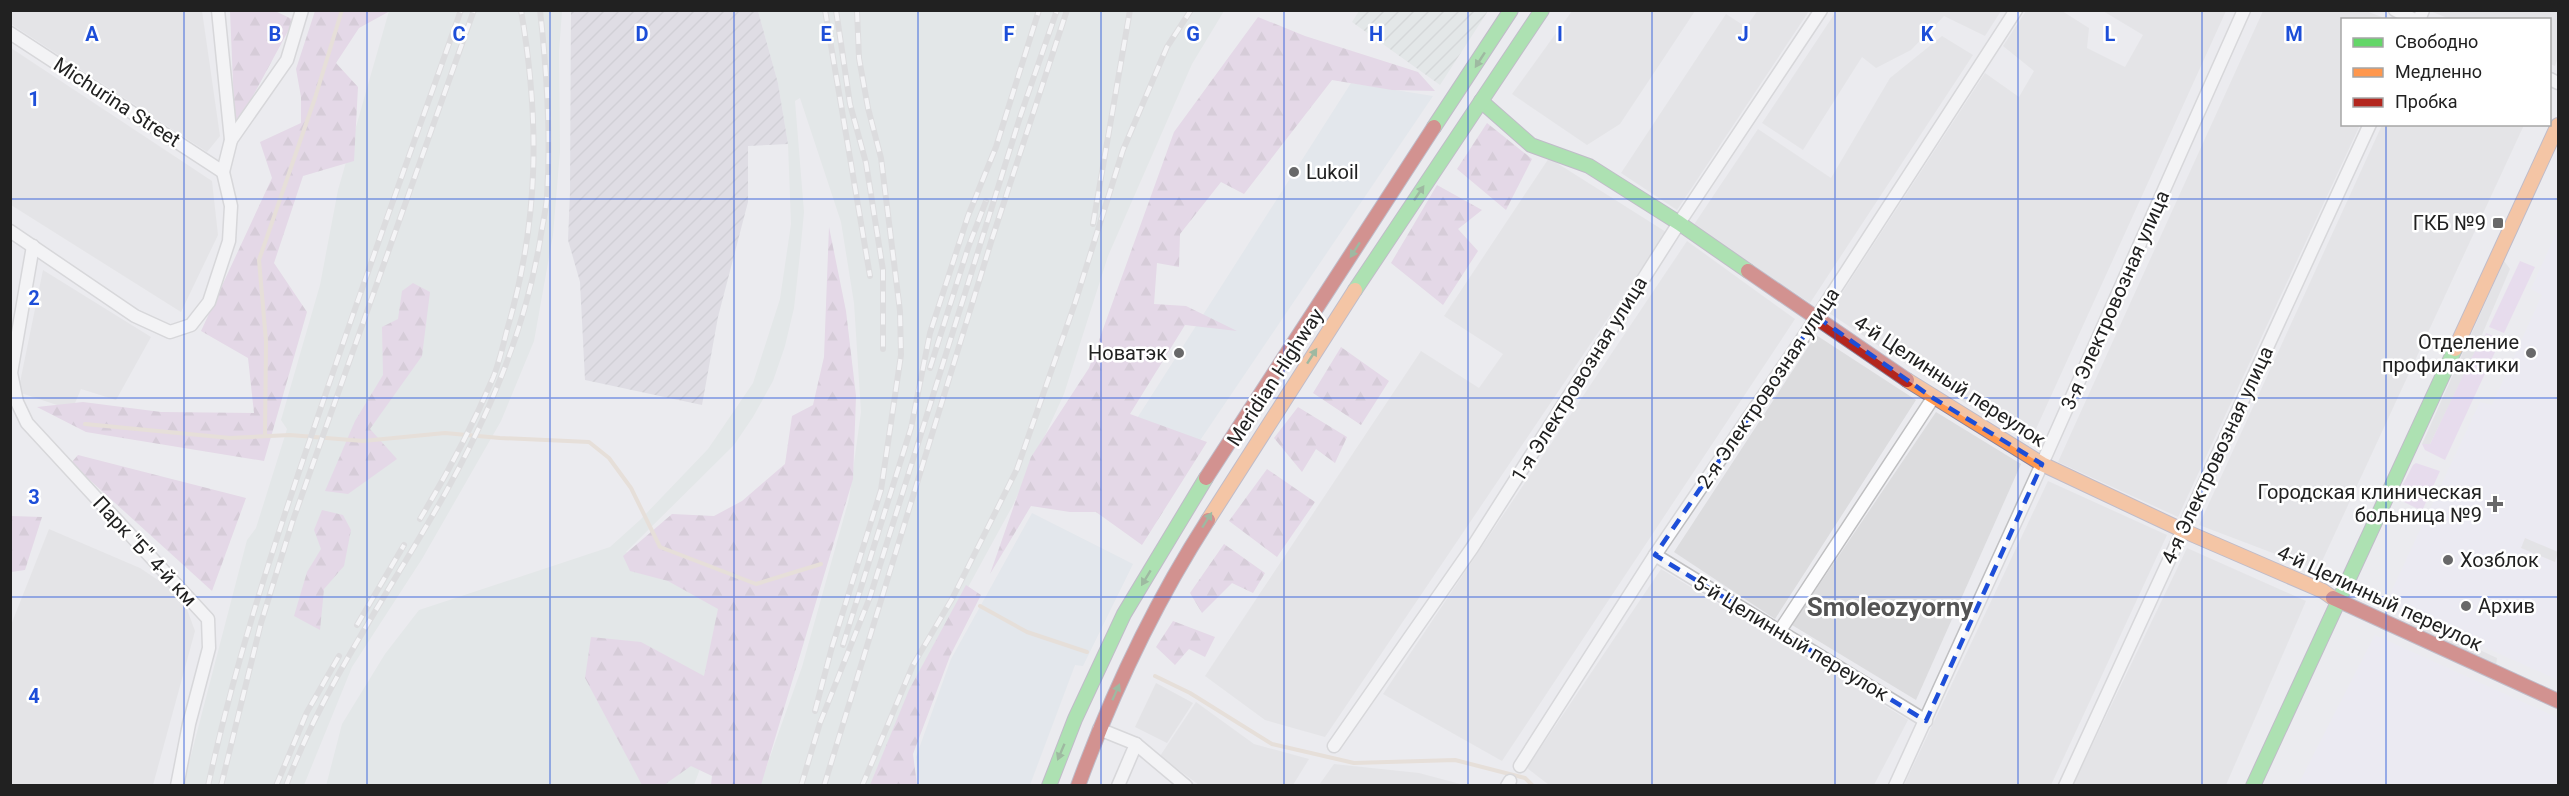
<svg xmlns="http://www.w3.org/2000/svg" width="2569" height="796" font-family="Roboto,sans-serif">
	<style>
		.residential { fill: #dcdcde }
		.commercial { fill: #d9e2e8 }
		.industrial { fill: url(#industrial-furrows) }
		.education { fill: #ece8f7 }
		.railway { fill: #dae2e0 }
		.construction { fill: url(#construction-furrows) }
		.grass { fill: #e3cbec }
		.forest { fill: url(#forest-firs) }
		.parking { fill: #dadadb }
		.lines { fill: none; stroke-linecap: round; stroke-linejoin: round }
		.stream { stroke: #e1d0bf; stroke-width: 4 }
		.street-casing { stroke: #bfbfc1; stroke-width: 15 }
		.fast-casing { stroke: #8b829a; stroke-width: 16 }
		.slow-casing { stroke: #8b829a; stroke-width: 16 }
		.jam-casing { stroke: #8b829a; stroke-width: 16 }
		.street { stroke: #fcfcfd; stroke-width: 12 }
		.fast { stroke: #63d668; stroke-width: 14 }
		.slow { stroke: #ff974d; stroke-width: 14 }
		.jam { stroke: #b3261e; stroke-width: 14 }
		.rail-casing { stroke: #cbcbcb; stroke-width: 6 }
		.rail { stroke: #fff; stroke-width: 4; stroke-dasharray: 11; stroke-linecap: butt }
		.oneway { fill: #427c44 }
		.marked { fill: none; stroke: #1d4ed8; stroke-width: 4.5; stroke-dasharray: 12 8; stroke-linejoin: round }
		.grid { fill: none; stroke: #1d4ed8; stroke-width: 1.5; stroke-opacity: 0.55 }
		.poi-dot { fill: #686869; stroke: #fff; stroke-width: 2 }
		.labels { text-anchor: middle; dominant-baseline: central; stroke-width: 5; stroke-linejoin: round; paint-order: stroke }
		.street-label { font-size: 20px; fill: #212121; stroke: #fff }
		.poi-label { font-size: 20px; fill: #212121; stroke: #fff; text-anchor: end }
		.district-label { font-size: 26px; font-weight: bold; fill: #545454; stroke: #fff }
		.grid-label { font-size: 20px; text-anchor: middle; font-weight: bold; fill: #1d4ed8; stroke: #fff; stroke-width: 5; stroke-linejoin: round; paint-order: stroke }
	</style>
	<defs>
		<pattern id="industrial-furrows" width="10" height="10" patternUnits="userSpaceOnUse" patternTransform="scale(1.5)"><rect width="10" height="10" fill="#dae2e0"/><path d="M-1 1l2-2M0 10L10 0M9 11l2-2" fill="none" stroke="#bbc2c0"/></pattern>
		<pattern id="construction-furrows" width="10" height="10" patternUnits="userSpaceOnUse" patternTransform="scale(1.5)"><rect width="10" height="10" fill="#d0cdd8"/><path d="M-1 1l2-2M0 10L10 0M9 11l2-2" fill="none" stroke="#b2b0b9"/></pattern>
		<pattern id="forest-firs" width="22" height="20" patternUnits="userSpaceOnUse" patternTransform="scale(1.5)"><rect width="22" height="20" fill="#dbc1dd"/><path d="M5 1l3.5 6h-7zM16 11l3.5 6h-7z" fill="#bca6bd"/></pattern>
	</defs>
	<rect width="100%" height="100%" fill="#ebebef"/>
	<g class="residential">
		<path d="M1758,10L1809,11L1677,210L1621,173L1726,14L1746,27Z"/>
		<path d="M1837,10H2001V11L1985,36L1944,16L1911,50L1876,68L1862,57L1803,150L1762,123Z"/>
		<path d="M10,11H202L220,136L207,152L11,24Z"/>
		<path d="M1572,11H1695L1620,124L1587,145L1512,94Z"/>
		<path d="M2026,11H2062L2089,28L2087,48L2125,67L2143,35L2103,11H2226L2031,440L1965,403L1829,313L1985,73L2019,97L2034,71L2003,46Z"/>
		<path d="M2263,11H2366L2387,19L2342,20V124L2360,125L2178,517L2058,462Z"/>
		<path d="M2430,11H2558V57L2555,66L2550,64V20L2450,19Z"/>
		<path d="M1942,36L1973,55L1810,303L1693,226L1758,129L1831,178L1890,78Z"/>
		<path d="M11,48L212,181L218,235L181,312L11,205Z"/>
		<path d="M2382,125H2524L2318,570L2199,525Z"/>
		<path d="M1549,158L1666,232L1325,737L1265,720L1205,676L1421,351L1479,388L1503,354L1444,316Z"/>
		<path d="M1687,241L1795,319L1502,761L1383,694Z"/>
		<path d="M43,270L151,337L116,400L81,389L72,410L18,392Z"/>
		<path d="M1816,335L1916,400L1775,619L1674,552Z"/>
		<path d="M1936,412L2021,464L1916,700L1792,625Z"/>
		<path d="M2048,481L2167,535L2051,785H1904Z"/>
		<path d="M49,529L140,568L182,596L195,631L153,785L11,786V625Z"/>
		<path d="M2187,548L2306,601L2226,785H2073Z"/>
		<path d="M1661,569L1908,720L1874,785H1549L1527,768Z"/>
		<path d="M1196,702L1254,744L1309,759L1293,785H1199L1160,756Z"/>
		<path d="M1334,764L1419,773L1464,785H1319Z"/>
	</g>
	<g class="commercial">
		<path d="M1351,83L1433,96L1182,467L1127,434Z"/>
		<path d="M1032,513L1133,564L1083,666L1075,665L1030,785H920L916,757L951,659Z"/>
	</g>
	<path class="industrial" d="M1359,11V10L1488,11L1440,85L1352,22Z"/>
	<g class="education">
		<path d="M2558,229V680L2386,603L2480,402L2492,405L2542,295L2531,289Z"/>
		<path d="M2375,635L2558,718V785H2298Z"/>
	</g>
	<g class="railway">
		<path d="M389,11H562L559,52L560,151L553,235L534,341L501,421L422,559L352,667L304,785L183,786L247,540L256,528L287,429L281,420L320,285L338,190Z"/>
		<path d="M758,11H1224L1192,64L1108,256L1064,394L1013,505L943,633L875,785H760L802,667L849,499L861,412L854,303L841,222L800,98L795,101L804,212L800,254L794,308L785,346L773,381L753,417L734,445L626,552L746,593L717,723L694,785L326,786L342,724L385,654L419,610L610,547L640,520L708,449L753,383L780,299L791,224L788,144L778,83Z"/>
	</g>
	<path class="construction" d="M571,11H758L778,83L788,144L748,146V202L718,317L702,405L585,380L580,282L568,240L570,192Z"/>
	<g class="grass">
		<path d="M2520,261L2535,267L2504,333L2489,327Z"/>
		<path d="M2486,333L2501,339L2445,460L2425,450L2422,444H2430L2468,363L2475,351L2478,352Z"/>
		<path d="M2416,463L2440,471L2422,511L2400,500L2397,496L2413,465Z"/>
	</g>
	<g class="forest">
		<path d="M230,11H275L294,20L235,129Z"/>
		<path d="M315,11H390L359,28L336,63L358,87L354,161L303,176L274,263L307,312L264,461L86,432L37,407L83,402L161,412L254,413L248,358L201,331L272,178L260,142L301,123V97L296,69Z"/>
		<path d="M1258,17L1305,36L1418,72L1435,91L1392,90L1332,80L1244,194L1221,182L1180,234L1179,267L1157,263L1154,304L1186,306L1237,331L1185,325L1130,414L1207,442L1142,545L1096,512H1070L1031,506L990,574L1031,457L1089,368L1174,132Z"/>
		<path d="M1487,123L1532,159L1506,210L1457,169Z"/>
		<path d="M1437,185L1482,210L1458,229L1478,251L1443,305L1391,263Z"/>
		<path d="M829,227L846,311L856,396L853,479L761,785H711L712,776L691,766L664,785H642L585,678L591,637L641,642L704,676L718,609L668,581L630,571L623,556L672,514L714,516L742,501L785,464L792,416L813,405L824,357Z"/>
		<path d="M413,283L430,292L422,356L370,429L397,459L348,494L325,491L355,421L383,375L382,327L398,319L402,291Z"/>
		<path d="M1341,347L1389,381L1361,425L1313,393Z"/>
		<path d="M1298,407L1347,437L1335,463L1316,449L1302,472L1274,438Z"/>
		<path d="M78,455L246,498L212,591L71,463Z"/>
		<path d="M1267,469L1315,502L1277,557L1229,521Z"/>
		<path d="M322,510L343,515L351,530L344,566L324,589L320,630L294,616L307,572L321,549L314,530Z"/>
		<path d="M11,516L42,517L25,570L11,572Z"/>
		<path d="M1224,544L1265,573L1253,593L1232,583L1202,613L1190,593Z"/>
		<path d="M966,585L981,595L950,656L913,754L917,785H870L909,690Z"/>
		<path d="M1173,621L1215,637L1205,657L1189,649L1175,665L1156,647Z"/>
	</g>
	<g class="parking">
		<path d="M2504,261L2510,269L2475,351L2430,444H2422Z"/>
		<path d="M2525,538L2558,552L2555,562L2521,548Z"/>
		<path d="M2415,620L2497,658L2496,666L2408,625Z"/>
		<path d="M1156,683L1193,703L1167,743L1135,727Z"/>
	</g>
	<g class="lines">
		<g class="stream">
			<path d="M85,424L230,438L290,435L363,441L445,433L500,438L589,442L609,458L631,488L660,547L756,584L821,564"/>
			<path d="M265,436L266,341L259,260L315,98L342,10"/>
			<path d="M980,606L1027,632L1087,652"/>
			<path d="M1155,676L1190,693L1272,744L1354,763L1455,760L1525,778L1533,786"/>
		</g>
		<g class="street-casing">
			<g id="street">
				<path d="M2395,10L2415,20"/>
				<path d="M2419,20L2423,10"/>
				<path d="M10,33L223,172"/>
				<path d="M2550,79L2558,83"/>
				<path d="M231,140L287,60L302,10"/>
				<path d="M10,231L135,316L170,332L191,325L209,302L229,241L231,206L223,172L231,140L218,10"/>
				<path d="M33,246L11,373L17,402L27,423L208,619L209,648L189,724L177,786"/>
				<path d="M1655,555L1926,721"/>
				<path d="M1779,632L1933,398"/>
				<path d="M1099,729L1136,744L1186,786"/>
				<path d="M1334,746L1472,548L1679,223L1821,10"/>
				<path d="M1520,766L1655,555L1817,317L2016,10"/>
				<path d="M1118,786L1136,744"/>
				<path d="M1507,786L1510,781"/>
				<path d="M1895,786L2042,464L2244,10"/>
				<path d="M2065,786L2370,124"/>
			</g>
		</g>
		<g class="fast-casing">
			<g id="fast">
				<path d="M1481,101L1531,145L1589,166L1679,223L1748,271"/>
				<path d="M1434,127L1511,10"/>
				<path d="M1355,290L1542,10"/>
				<path d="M1049,786L1075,719L1124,614L1206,478"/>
				<path d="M2253,786L2455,349"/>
			</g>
		</g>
		<g class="slow-casing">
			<g id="slow">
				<path d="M2455,349L2558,125"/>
				<path d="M1907,380L2042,464L2182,530L2323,591L2333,598"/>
				<path d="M1208,520L1355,290"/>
			</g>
		</g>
		<g class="jam-casing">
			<g id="jam">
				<path d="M1748,271L1907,380"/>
				<path d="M1206,478L1434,127"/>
				<path d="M2333,598L2558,701"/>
				<path d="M1078,786C1112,693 1154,604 1208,520"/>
			</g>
		</g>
		<use href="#street" class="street"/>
		<use href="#fast" class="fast"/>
		<use href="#slow" class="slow"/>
		<use href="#jam" class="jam"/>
		<g class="rail-casing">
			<g id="rail">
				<path d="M825,10L870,276"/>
				<path d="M836,10L850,104L866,163L883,270V349"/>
				<path d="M1093,224L1130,10"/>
				<path d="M930,368L968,248L986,201"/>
				<path d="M420,519C446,476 473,425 493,378C499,363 503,346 507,330C539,222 540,121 521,10"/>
				<path d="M357,625L404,545"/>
				<path d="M843,645L911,428L930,333L968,216L996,147L1039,10"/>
				<path d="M815,711L832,647L881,490L901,355L900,311L881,158L868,108L859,58L857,10"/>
				<path d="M208,786C235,662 274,544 315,425C362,286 412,148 461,10"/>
				<path d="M221,786L261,623L292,523L474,10"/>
				<path d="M276,786L307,712L339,656"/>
				<path d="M286,786C324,684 389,593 442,499C488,417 524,334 540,241C542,226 546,211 547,196C551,134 547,73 540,10"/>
				<path d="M801,786L820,723L870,597L1021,114L1057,10"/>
				<path d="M824,786L992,239L1067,10"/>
				<path d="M862,786L913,665L952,599L1017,469L1075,303L1123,150L1167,47L1191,10"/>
			</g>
		</g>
		<use href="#rail" class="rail"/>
	</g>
	<defs><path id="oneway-solid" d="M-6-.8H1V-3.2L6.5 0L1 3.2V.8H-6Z" transform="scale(1.5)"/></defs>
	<g class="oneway">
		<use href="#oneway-solid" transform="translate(1480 60) rotate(123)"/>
		<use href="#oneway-solid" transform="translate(1419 193) rotate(-56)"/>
		<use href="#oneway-solid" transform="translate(1355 250) rotate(123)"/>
		<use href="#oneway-solid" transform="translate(1312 356) rotate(-57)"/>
		<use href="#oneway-solid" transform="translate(1207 520) rotate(-58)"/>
		<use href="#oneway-solid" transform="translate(1146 578) rotate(121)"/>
		<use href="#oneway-solid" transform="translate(1116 692) rotate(-66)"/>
		<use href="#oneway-solid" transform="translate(1061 752) rotate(113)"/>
	</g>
	<path d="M0 0H2569V796H0ZM1817,317L1933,398L2042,464L1926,721L1655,555Z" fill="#ebebef" fill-opacity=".55" fill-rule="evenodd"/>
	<path class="marked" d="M1817,317L1933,398L2042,464L1926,721L1655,555Z"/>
	<path class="grid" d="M184,10V786M367,10V786M550,10V786M734,10V786M918,10V786M1101,10V786M1284,10V786M1468,10V786M1652,10V786M1835,10V786M2018,10V786M2202,10V786M2386,10V20M2386,124V786M10,199H2558M10,398H2558M10,597H2558"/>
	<g class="poi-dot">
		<circle cx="1294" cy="172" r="6"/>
		<rect x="2492" y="217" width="12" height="12" rx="3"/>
		<circle cx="1179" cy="353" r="6"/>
		<circle cx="2531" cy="353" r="6"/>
		<path d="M2492 495h6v6h6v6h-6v6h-6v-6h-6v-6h6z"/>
		<circle cx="2448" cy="560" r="6"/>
		<circle cx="2466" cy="606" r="6"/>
	</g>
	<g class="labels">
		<g class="street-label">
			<text transform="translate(117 102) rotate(33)">Michurina Street</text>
			<text transform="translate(2115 300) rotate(-66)">3-я Электровозная улица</text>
			<text transform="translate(1275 377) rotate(-57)">Meridian Highway</text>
			<text transform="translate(1579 379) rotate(-58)">1-я Электровозная улица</text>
			<text transform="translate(1950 381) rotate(33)">4-й Целинный переулок</text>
			<text transform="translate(1768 388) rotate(-56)">2-я Электровозная улица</text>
			<text transform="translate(2217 455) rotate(-65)">4-я Электровозная улица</text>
			<text transform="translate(145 551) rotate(47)">Парк "Б" 4-й км</text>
			<text transform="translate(2380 598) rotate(25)">4-й Целинный переулок</text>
			<text transform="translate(1791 638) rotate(31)">5-й Целинный переулок</text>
		</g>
		<g class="poi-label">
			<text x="1306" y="172" text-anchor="start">Lukoil</text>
			<text x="2486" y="223">ГКБ №9</text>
			<text x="2519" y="342">Отделение<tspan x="2519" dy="23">профилактики</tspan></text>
			<text x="1167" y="353">Новатэк</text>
			<text x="2482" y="492">Городская клиническая<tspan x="2482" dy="23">больница №9</tspan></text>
			<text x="2460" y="560" text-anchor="start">Хозблок</text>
			<text x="2478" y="606" text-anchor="start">Архив</text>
		</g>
		<g class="district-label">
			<text x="1890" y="607">Smoleozyorny</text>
		</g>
	</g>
	<g class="grid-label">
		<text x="92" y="41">A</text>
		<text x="275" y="41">B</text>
		<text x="459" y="41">C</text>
		<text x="642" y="41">D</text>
		<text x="826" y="41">E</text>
		<text x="1009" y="41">F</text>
		<text x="1193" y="41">G</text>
		<text x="1376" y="41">H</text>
		<text x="1560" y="41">I</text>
		<text x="1743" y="41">J</text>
		<text x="1927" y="41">K</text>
		<text x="2110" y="41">L</text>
		<text x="2294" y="41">M</text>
		<text x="34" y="106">1</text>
		<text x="34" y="305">2</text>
		<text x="34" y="504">3</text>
		<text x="34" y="703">4</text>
	</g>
	<rect width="2569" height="796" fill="none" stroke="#212121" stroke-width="24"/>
	<rect x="2341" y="18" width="210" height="108" fill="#ffffff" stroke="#a6a6a6" stroke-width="1.5"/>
	<rect x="2353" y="38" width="30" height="9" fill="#63d668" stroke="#a6a6a6" stroke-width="1.5"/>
	<text x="2395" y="48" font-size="18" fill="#212121">Свободно</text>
	<rect x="2353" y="68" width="30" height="9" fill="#ff974d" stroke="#a6a6a6" stroke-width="1.5"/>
	<text x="2395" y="78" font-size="18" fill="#212121">Медленно</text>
	<rect x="2353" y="98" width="30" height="9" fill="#b3261e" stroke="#a6a6a6" stroke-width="1.5"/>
	<text x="2395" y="108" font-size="18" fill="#212121">Пробка</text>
</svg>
